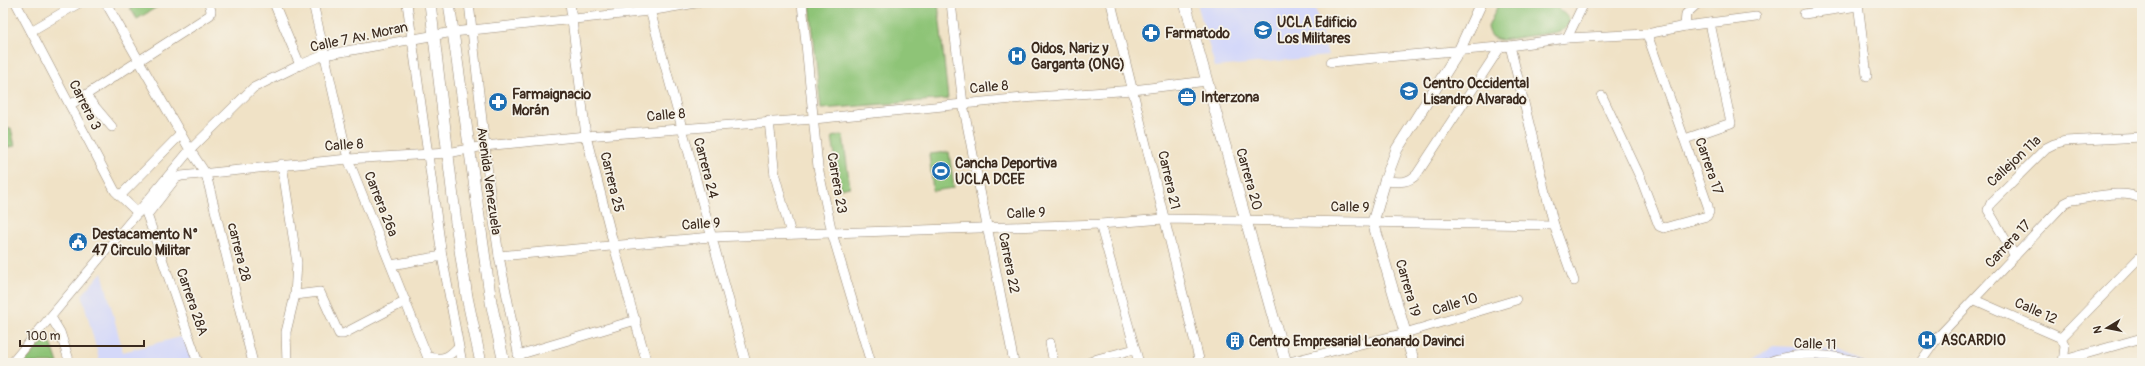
<svg xmlns="http://www.w3.org/2000/svg" width="2145" height="366" font-family="Pangolin,sans-serif">
	<style>
		.built { fill: #d4d8f9 }
		.green { fill: #8ec477; stroke: #64774a }
		.lines { fill: none; stroke-linecap: round; stroke-linejoin: round }
		.minor-casing { stroke: #968672; stroke-width: 10 }
		.tertiary-casing { stroke: #968672; stroke-width: 12 }
		.minor { stroke: #fff; stroke-width: 9 }
		.tertiary { stroke: #fff; stroke-width: 11 }
		.labels { text-anchor: middle; dominant-baseline: central; stroke-width: 3.5; stroke-linejoin: round; paint-order: stroke }
		.poi-label { font-size: 14px; font-weight: bold; fill: #3b2a1e; stroke: #f7f3e8; text-anchor: start }
		.street-label { font-size: 14px; fill: #3b2a1e; stroke: #f7f3e8 }
	</style>
	<rect width="100%" height="100%" fill="#f7f3e8"/>
	<filter id="ink" filterUnits="userSpaceOnUse"><feTurbulence type="fractalNoise" baseFrequency=".025" numOctaves="2"/><feDisplacementMap in="SourceGraphic" scale="8" xChannelSelector="R" yChannelSelector="G"/><feConvolveMatrix kernelMatrix="1 2 1 2 8 2 1 2 1" color-interpolation-filters="sRGB"/></filter>
	<filter id="wash" filterUnits="userSpaceOnUse"><feTurbulence type="fractalNoise" baseFrequency=".012" numOctaves="4" result="noise"/><feDisplacementMap in="SourceGraphic" scale="16" xChannelSelector="R" yChannelSelector="G"/><feGaussianBlur stdDeviation="0.9" result="paint"/><feColorMatrix in="noise" values="0 0 0 0 0 0 0 0 0 0 0 0 0 0 0 0 0 1.4 0 .05"/><feComposite in="paint" operator="in"/></filter>
	<g filter="url(#wash)">
		<rect width="100%" height="100%" fill="#f0e2c6"/>
		<g class="built">
			<path d="M1197,3H1314L1328,56L1215,67Z"/>
			<path d="M102,272L123,352L184,336L193,359L179,363H100L82,295Z"/>
			<path d="M1773,346L1833,349L1867,363H1747Z"/>
		</g>
		<g class="green">
			<path d="M138,3H161L162,4L137,19L130,8Z"/>
			<path d="M810,3H938L948,99L821,109Z"/>
			<path d="M1499,3H1554L1570,20L1566,28L1557,32L1501,40C1493,39 1490,36 1488,27Z"/>
			<path d="M11,128L15,146L3,148V130Z"/>
			<path d="M843,135L850,187L840,189L832,137Z"/>
			<path d="M949,152L954,188L933,191L929,154Z"/>
			<path d="M48,342L51,343L58,363H24L42,343Z"/>
		</g>
	</g>
	<g filter="url(#ink)">
		<g class="lines">
			<g class="minor-casing">
				<g id="minor">
					<path d="M16,3L115,191L138,213"/>
					<path d="M106,3L190,150L206,174L253,363"/>
					<path d="M274,3L300,65"/>
					<path d="M313,3L348,159L430,363"/>
					<path d="M407,3L442,256L462,363"/>
					<path d="M469,3L491,201L499,256L520,363"/>
					<path d="M570,3L586,136L614,246L647,363"/>
					<path d="M648,3L746,363"/>
					<path d="M802,3L818,167L832,233L871,363"/>
					<path d="M951,3L963,104L1014,363"/>
					<path d="M1111,3L1200,363"/>
					<path d="M1858,3L1867,76"/>
					<path d="M1804,14L1858,6"/>
					<path d="M1685,26L1686,14L1698,3"/>
					<path d="M31,31L79,3"/>
					<path d="M1567,38L1584,3"/>
					<path d="M1510,46L1554,225L1574,281"/>
					<path d="M1331,62L1510,46L1567,38L1647,34L1685,26L1756,17"/>
					<path d="M85,95L112,127"/>
					<path d="M1602,96L1641,179L1659,226L1664,228L1707,216L1709,212L1708,206L1647,34"/>
					<path d="M70,105L210,15L211,11L209,3"/>
					<path d="M769,121L775,176L791,234"/>
					<path d="M1685,139L1731,123L1710,23"/>
					<path d="M282,164L297,263L295,295L286,332L287,363"/>
					<path d="M1385,181C1398,182 1408,184 1417,174L1501,46"/>
					<path d="M120,196L181,134"/>
					<path d="M145,209L198,363"/>
					<path d="M147,215L176,178L181,176L348,159L448,153L484,146L586,136L814,119L1023,98L1133,90L1207,81"/>
					<path d="M1100,224L1139,363"/>
					<path d="M499,256L711,237L1100,224L1164,219L1554,225"/>
					<path d="M2015,256L1988,210L1991,203L2046,148L2054,144L2065,141L2142,137"/>
					<path d="M391,265L442,256"/>
					<path d="M295,295L320,292L339,334H343L406,301"/>
					<path d="M1975,300L2061,338L2065,346L2063,363"/>
					<path d="M51,317L60,332L70,363"/>
					<path d="M2061,338L2142,255"/>
					<path d="M1050,343L1054,363"/>
					<path d="M518,355L636,320"/>
					<path d="M428,357C443,360 448,358 458,347"/>
					<path d="M2064,360L2142,338"/>
					<path d="M12,363L190,150L253,88L300,65L324,55L453,32L649,11L696,3"/>
					<path d="M1088,363L1097,359L1135,349"/>
					<path d="M1285,363L1405,333L1516,300"/>
					<path d="M1766,363C1795,351 1834,354 1863,363"/>
					<path d="M1920,363L1938,337L2065,203L2071,200C2092,198 2123,188 2142,199"/>
				</g>
			</g>
			<g class="tertiary-casing">
				<g id="tertiary">
					<path d="M430,3L456,223L467,297L481,363"/>
					<path d="M449,3L491,302L504,363"/>
					<path d="M1185,3L1286,363"/>
					<path d="M1414,363L1373,222L1385,181L1397,149L1459,51L1481,3"/>
				</g>
			</g>
			<use href="#minor" class="minor"/>
			<use href="#tertiary" class="tertiary"/>
		</g>
	</g>
	<defs>
		<g id="university-disc" transform="scale(1)"><circle r="9.5" fill="#1f6fb2" stroke="#f7f3e8"/><path d="M0-5L7-2L0 1L-7-2ZM-4 1L0 2.5L4 1V4Q0 6-4 4Z" fill="#fff"/></g>
		<g id="pharmacy-disc" transform="scale(1)"><circle r="9.5" fill="#1f6fb2" stroke="#f7f3e8"/><path d="M-2-6h4v4h4v4h-4v4h-4v-4h-4v-4h4Z" fill="#fff"/></g>
		<g id="hospital-disc" transform="scale(1)"><circle r="9.5" fill="#1f6fb2" stroke="#f7f3e8"/><path d="M-5-5h3v3.5h4V-5h3V5h-3V1.5h-4V5h-3Z" fill="#fff"/></g>
		<g id="office-disc" transform="scale(1)"><circle r="9.5" fill="#1f6fb2" stroke="#f7f3e8"/><path d="M-6-3h4V-5.5h4V-3h4V5H-6ZM-1-4.5V-3h2v-1.5ZM-6 0V1H6V0Z" fill="#fff"/></g>
		<g id="stadium-disc" transform="scale(1)"><circle r="9.5" fill="#1f6fb2" stroke="#f7f3e8"/><path d="M0-5a6.5 5 0 1 0 0 10a6.5 5 0 1 0 0-10ZM-3.5-1.8h7v3.6h-7Z" fill="#fff"/></g>
		<g id="civic-disc" transform="scale(1)"><circle r="9.5" fill="#1f6fb2" stroke="#f7f3e8"/><path d="M-.6-6.5H3V-4.5H.6V-3L4-1V1h2V6H-6V1h2V-1L-.6-3ZM-1.2 2.5V6h2.4V2.5Z" fill="#fff"/></g>
		<g id="building-disc" transform="scale(1)"><circle r="9.5" fill="#1f6fb2" stroke="#f7f3e8"/><path d="M-4-6H4V6H1V3H-1V6H-4ZM-2.5-4.3h1.7v1.8h-1.7ZM.8-4.3h1.7v1.8H.8ZM-2.5-1h1.7V.8h-1.7ZM.8-1h1.7V.8H.8Z" fill="#fff"/></g>
	</defs>
	<g fill-rule="evenodd">
		<use href="#university-disc" x="1263" y="30"/>
		<use href="#pharmacy-disc" x="1151" y="33"/>
		<use href="#hospital-disc" x="1017" y="56"/>
		<use href="#university-disc" x="1409" y="91"/>
		<use href="#office-disc" x="1187" y="97"/>
		<use href="#pharmacy-disc" x="498" y="102"/>
		<use href="#stadium-disc" x="941" y="171"/>
		<use href="#civic-disc" x="78" y="242"/>
		<use href="#hospital-disc" x="1927" y="340"/>
		<use href="#building-disc" x="1235" y="341"/>
	</g>
	<g class="labels">
		<g class="poi-label">
			<text x="1277" y="22">UCLA Edificio<tspan x="1277" dy="16">Los Militares</tspan></text>
			<text x="1165" y="33">Farmatodo</text>
			<text x="1031" y="48">Oidos, Nariz y<tspan x="1031" dy="16">Garganta (ONG)</tspan></text>
			<text x="1423" y="83">Centro Occidental<tspan x="1423" dy="16">Lisandro Alvarado</tspan></text>
			<text x="512" y="94">Farmaignacio<tspan x="512" dy="16">Morán</tspan></text>
			<text x="1201" y="97">Interzona</text>
			<text x="955" y="163">Cancha Deportiva<tspan x="955" dy="16">UCLA DCEE</tspan></text>
			<text x="92" y="234">Destacamento N°<tspan x="92" dy="16">47 Circulo Militar</tspan></text>
			<text x="1941" y="340">ASCARDIO</text>
			<text x="1249" y="341">Centro Empresarial Leonardo Davinci</text>
		</g>
		<g class="street-label">
			<text transform="translate(359 37) rotate(-12)">Calle 7 Av. Moran</text>
			<text transform="translate(989 87) rotate(-5)">Calle 8</text>
			<text transform="translate(85 105) rotate(63)">Carrera 3</text>
			<text transform="translate(666 115) rotate(-5)">Calle 8</text>
			<text transform="translate(344 145) rotate(-4)">Calle 8</text>
			<text transform="translate(2014 161) rotate(-43)">Callejon 11a</text>
			<text transform="translate(1709 166) rotate(71)">Carrera 17</text>
			<text transform="translate(706 168) rotate(75)">Carrera 24</text>
			<text transform="translate(1249 179) rotate(74)">Carrera 20</text>
			<text transform="translate(1169 180) rotate(77)">Carrera 21</text>
			<text transform="translate(489 181) rotate(82)">Avenida Venezuela</text>
			<text transform="translate(612 182) rotate(76)">Carrera 25</text>
			<text transform="translate(837 183) rotate(80)">Carrera 23</text>
			<text transform="translate(381 204) rotate(68)">Carrera 26a</text>
			<text transform="translate(1350 207) rotate(1)">Calle 9</text>
			<text transform="translate(1026 213) rotate(-2)">Calle 9</text>
			<text transform="translate(701 224) rotate(-4)">Calle 9</text>
			<text transform="translate(2008 244) rotate(-47)">Carrera 17</text>
			<text transform="translate(239 252) rotate(76)">carrera 28</text>
			<text transform="translate(1009 263) rotate(79)">Carrera 22</text>
			<text transform="translate(1408 288) rotate(74)">Carrera 19</text>
			<text transform="translate(192 302) rotate(71)">Carrera 28A</text>
			<text transform="translate(1455 304) rotate(-17)">Calle 10</text>
			<text transform="translate(2036 311) rotate(24)">Calle 12</text>
			<text transform="translate(1815 344) rotate(2)">Calle 11</text>
		</g>
	</g>
	<rect width="2145" height="366" fill="none" stroke="#f7f3e8" stroke-width="16"/>
	<g transform="translate(2107 328) rotate(260)" stroke="#f7f3e8" stroke-width="3" paint-order="stroke">
	<path d="M0-3L7 15L0 10L-7 15Z" fill="#3b2a1e"/>
	<text y="-6" font-size="11" font-weight="bold" text-anchor="middle" fill="#3b2a1e">N</text>
	</g>
	<path d="M20 340v6h124v-6" fill="none" stroke="#3b2a1e" stroke-width="2"/>
	<text x="26" y="340" font-size="12" fill="#3b2a1e" stroke="#f7f3e8" stroke-width="3" paint-order="stroke">100 m</text>
</svg>
